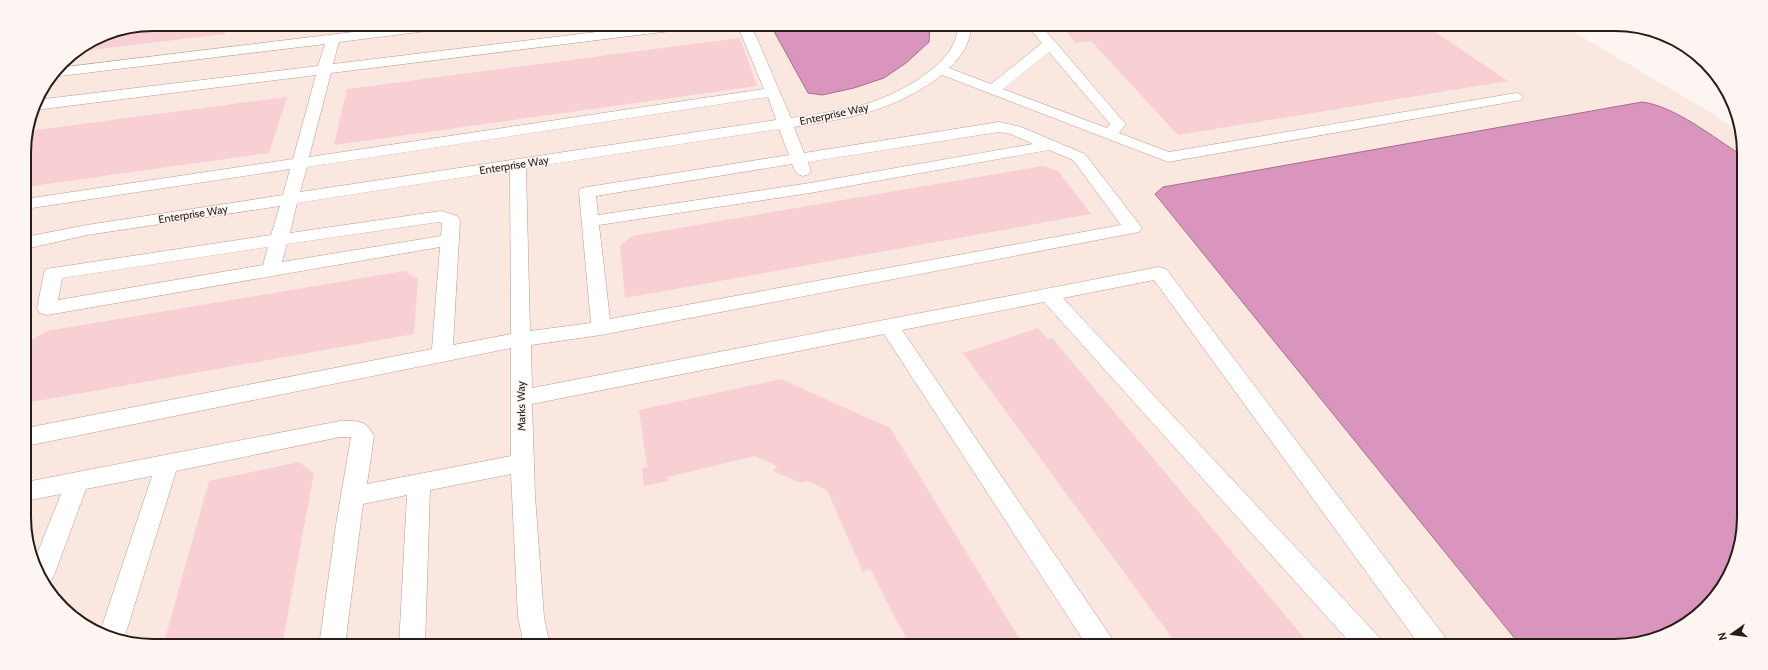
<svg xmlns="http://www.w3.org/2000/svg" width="1768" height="670" font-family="Cabin,sans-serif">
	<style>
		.built { fill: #fae7e0 }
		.water { fill: #d995bd; stroke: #a4718b }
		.building { fill: #f8cfd2 }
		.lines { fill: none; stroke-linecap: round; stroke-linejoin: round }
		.minor-casing { stroke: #bd9a8c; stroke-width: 1 }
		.highway-casing { stroke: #bd9a8c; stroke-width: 1 }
		.minor { fill: #fff; fill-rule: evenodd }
		.highway { fill: #fff; fill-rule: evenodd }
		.labels { text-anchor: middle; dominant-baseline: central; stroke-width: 3; stroke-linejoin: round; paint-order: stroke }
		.street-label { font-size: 11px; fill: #291c16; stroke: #fdf5f2 }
		.rim { fill: none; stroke: #291c16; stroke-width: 2 }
	</style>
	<rect width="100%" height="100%" fill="#fdf5f2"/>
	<path class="built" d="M153,24H1560L1708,111L1742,134L1744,517L1737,559L1722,589L1694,619L1657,639L1624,646H153L111,639L56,602L26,542L24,144L37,96L68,56L104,34Z"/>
	<g class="water">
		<path d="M770,24H930L929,42L906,63L884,78L854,88L822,95L808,93Z"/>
		<path d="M1642,102C1675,106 1714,138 1743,156L1744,517L1737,559L1722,589L1694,619L1657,639L1624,646H1521L1155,194L1163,187Z"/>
	</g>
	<g class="building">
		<path d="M153,24H225V34L75,52L104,34Z"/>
		<path d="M1060,24H1423L1508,81L1178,135L1091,41L1076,43Z"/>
		<path d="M740,38L757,86L334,145L347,89Z"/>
		<path d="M287,97L269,153L25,187L24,144L28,131Z"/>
		<path d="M1043,166L1058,171L1091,214L625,298L620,246L632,236Z"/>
		<path d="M404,271L418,279L414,334L26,403L25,347L28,342L47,331Z"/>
		<path d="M1038,328L1048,339L1052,338L1311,646H1178L963,353Z"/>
		<path d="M781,379L890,428L1024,646H910L870,569L863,572L827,490L808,481L801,483L773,471L777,466L755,456L667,477L668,481L644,486L642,468L647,467L639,410Z"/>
		<path d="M299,462L314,473L282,646H163L209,481Z"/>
	</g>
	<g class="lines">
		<g class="minor-casing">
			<path id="minor" d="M419,24H458L456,27L451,28L339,42L333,64L662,24H702L700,27L695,28L331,73L309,157L764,89L742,36L735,24H749L756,36L791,118C817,114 844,111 869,103C895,95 938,72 952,47C956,40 957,33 958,24H972C970,42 963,56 949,68L991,84L1042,43L1026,24H1040L1123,121L1126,124L1119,133L1169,152L1516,93L1521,94L1523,97L1521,100L1516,101L1168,162L942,75C894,111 851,118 794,127L804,153L999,122L1021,127L1085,154L1139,224L1142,228L1139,232L601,335L531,345L532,388L1159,267L1166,269L1445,637L1449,646H1420L1154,280L1063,298L1379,637L1383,646H1353L1044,302L902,330L1111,637L1115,646H1087L884,334L532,404L535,496L544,617L550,646H524L518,617L511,474L430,490L425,646H399L407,495L363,504L345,646H319L336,525L351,437H340L176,471L124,639L123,641L111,639L100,632L152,476L86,489L55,573L51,581L46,582L35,559L61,494L26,501V482L340,421C358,421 365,419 374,436L367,484L511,456V348L26,446V428L432,349L440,247L47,315L40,313L37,308L44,273L46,269L271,235L280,206L87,235L25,249V237L87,225L283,195L290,169L25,209V199L293,159L316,75L35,110L34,109L36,100L318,66L325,44L52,77L58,68ZM1049,52L1110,124L1107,128L1003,89ZM768,97L776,120L300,192L307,167ZM779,129L789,155L581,188L579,192L591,323L530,331L526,168ZM999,132L1011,134L1033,144L810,183L598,215L596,196L792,164L797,174L803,176L809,174L811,171L808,162ZM1049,150L1073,160L1121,225L610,319L599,225L810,193ZM510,170L511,334L453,345L460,220L457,216L441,211L290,233L297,203ZM439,222L442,223L441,236L282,262L287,244ZM268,247L263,265L58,300L62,278Z"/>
		</g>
		<g class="highway-casing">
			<path id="highway" d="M1645,29L1657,31L1675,43C1665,46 1656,38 1647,33Z"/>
		</g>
		<use href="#minor" class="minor"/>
		<use href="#highway" class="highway"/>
	</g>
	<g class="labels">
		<g class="street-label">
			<text transform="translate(834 114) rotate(-12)">Enterprise Way</text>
			<text transform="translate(514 165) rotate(-9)">Enterprise Way</text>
			<text transform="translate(193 214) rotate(-9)">Enterprise Way</text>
			<text transform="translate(521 406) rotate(-91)">Marks Way</text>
		</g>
	</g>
	<path d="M0 0H1768V670H0ZM153 31H1615A122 122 0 0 1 1737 153V517A122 122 0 0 1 1615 639H153A122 122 0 0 1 31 517V153A122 122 0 0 1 153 31Z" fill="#fdf5f2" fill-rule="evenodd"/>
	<path class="rim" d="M153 31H1615A122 122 0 0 1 1737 153V517A122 122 0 0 1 1615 639H153A122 122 0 0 1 31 517V153A122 122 0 0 1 153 31Z"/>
	<g transform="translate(1732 634) rotate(256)" stroke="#fdf5f2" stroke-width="3" paint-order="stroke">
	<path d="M0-3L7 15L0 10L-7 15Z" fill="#291c16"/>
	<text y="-6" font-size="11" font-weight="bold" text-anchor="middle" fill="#291c16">N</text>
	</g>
</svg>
